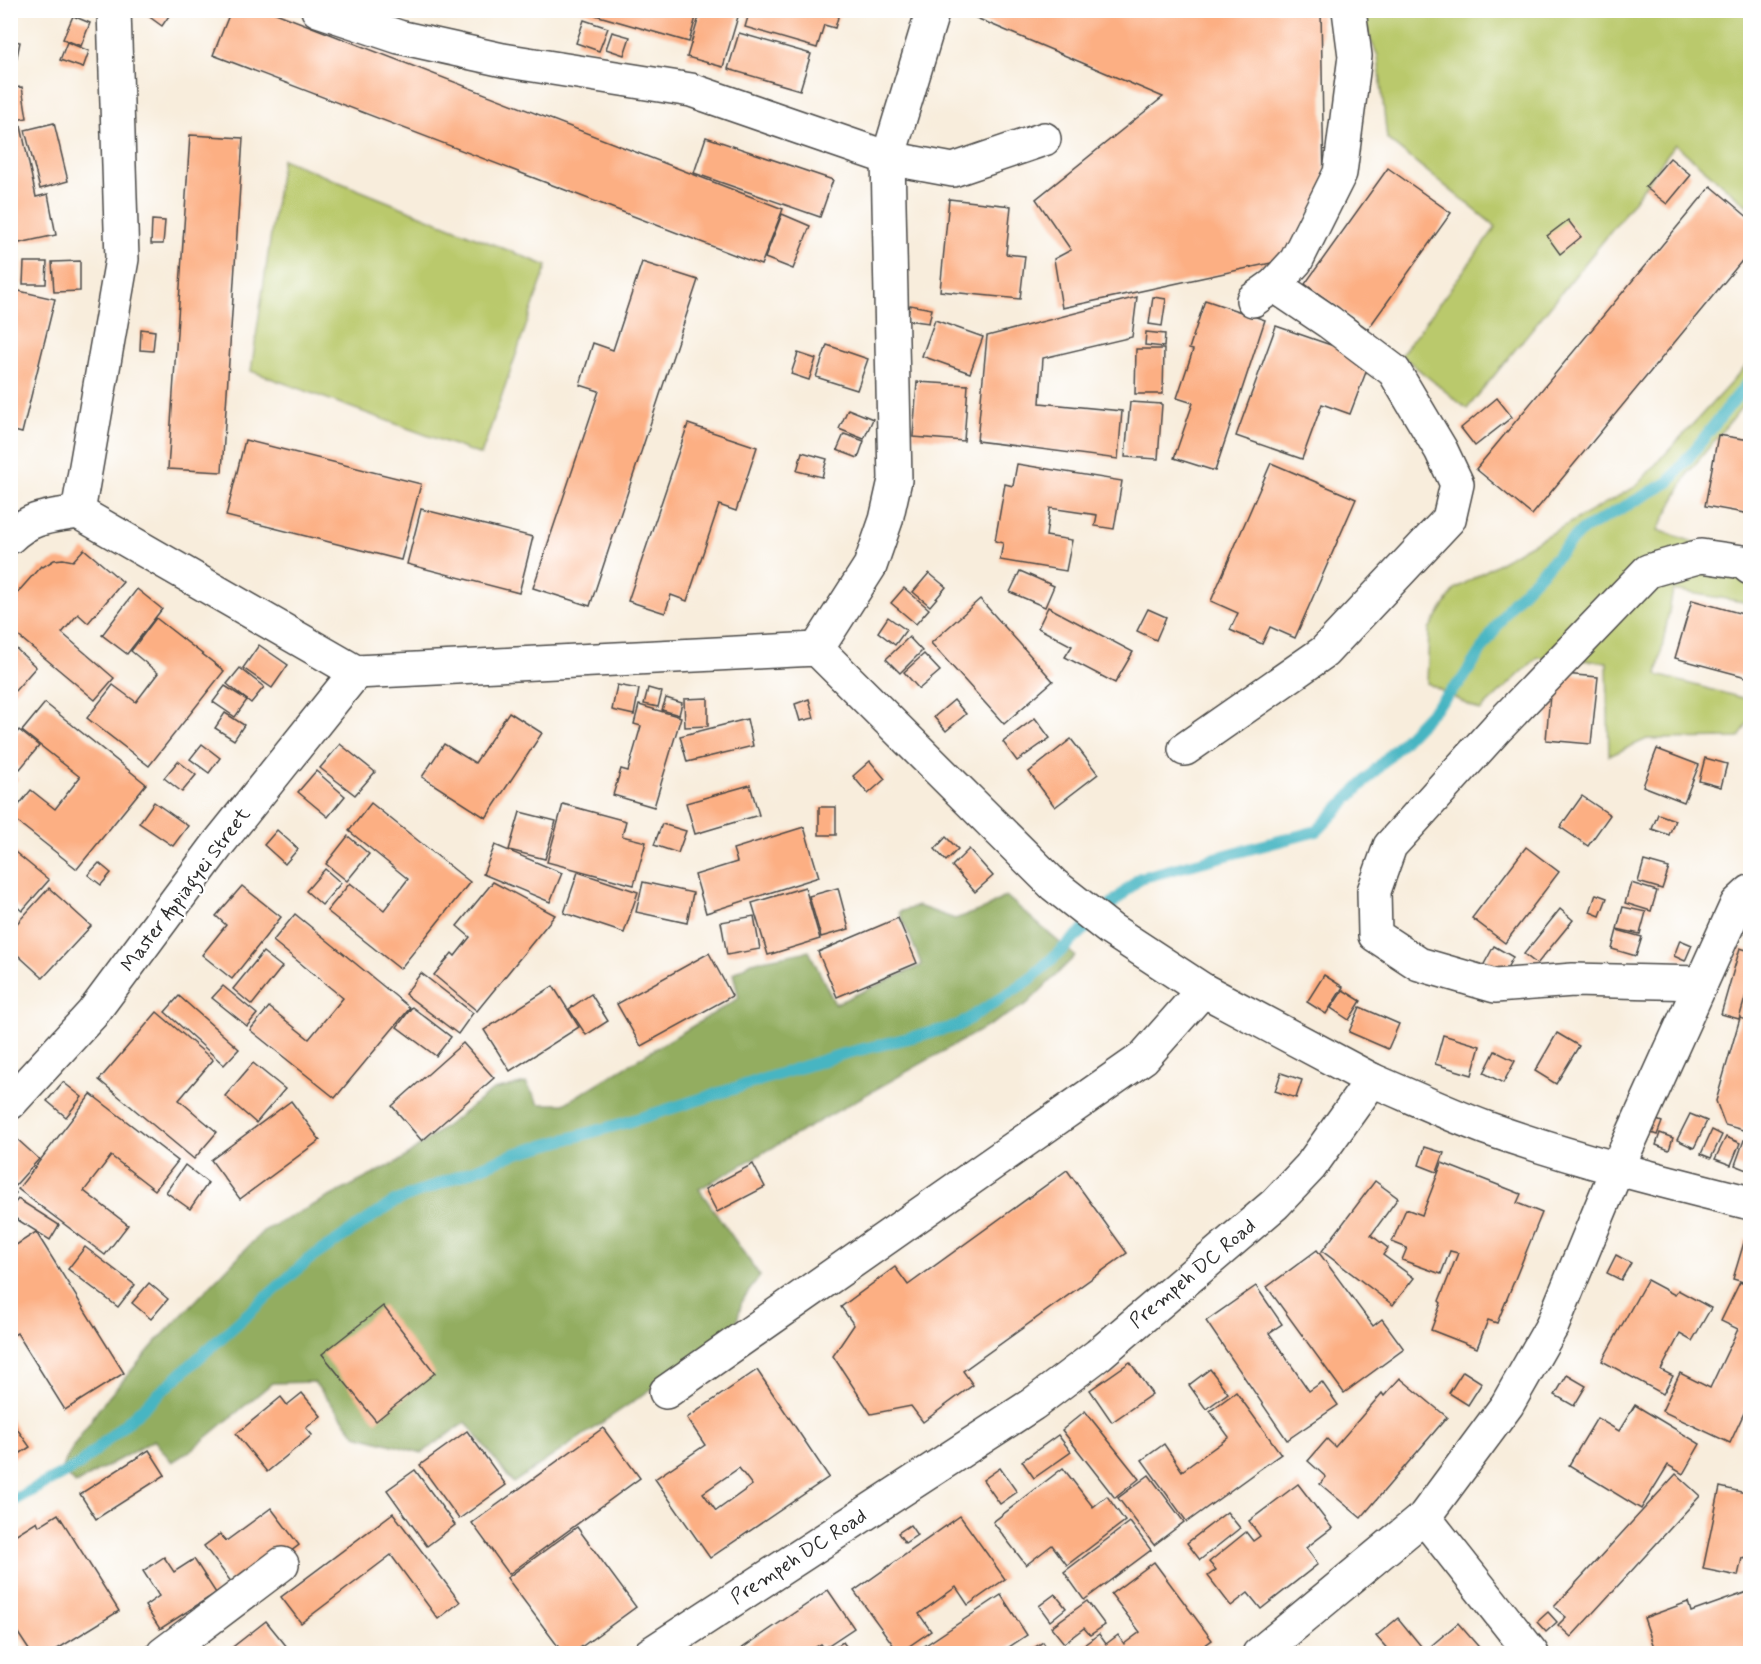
<svg xmlns="http://www.w3.org/2000/svg" width="1761" height="1664" font-family="Mynerve,sans-serif">
	<style>
		.green { fill: #bac96c; stroke: #727a4c; stroke-width: 1.5 }
		.forest { fill: #93ad60; stroke: #5f6c46; stroke-width: 1.5 }
		.lines { fill: none; stroke-linecap: round; stroke-linejoin: round }
		.stream { stroke: #47b5c2; stroke-width: 12 }
		.building { fill: #fcaf83; fill-rule: evenodd }
		.minor-casing { stroke: #4a4846; stroke-width: 36 }
		.minor { stroke: #fff; stroke-width: 33 }
		.labels { text-anchor: middle; dominant-baseline: central; stroke-width: 4.5; stroke-linejoin: round; paint-order: stroke }
		.street-label { font-size: 20px; fill: #2b2b2b; stroke: #fff }
	</style>
	<rect width="100%" height="100%" fill="#fff"/>
	<filter id="ink" filterUnits="userSpaceOnUse"><feTurbulence type="fractalNoise" baseFrequency=".0167" numOctaves="2"/><feDisplacementMap in="SourceGraphic" scale="12" xChannelSelector="R" yChannelSelector="G"/><feConvolveMatrix kernelMatrix="1 2 1 2 8 2 1 2 1" color-interpolation-filters="sRGB"/></filter>
	<filter id="wash" filterUnits="userSpaceOnUse"><feTurbulence type="fractalNoise" baseFrequency=".008" numOctaves="4" result="noise"/><feDisplacementMap in="SourceGraphic" scale="24" xChannelSelector="R" yChannelSelector="G"/><feGaussianBlur stdDeviation="1.35" result="paint"/><feColorMatrix in="noise" values="0 0 0 0 0 0 0 0 0 0 0 0 0 0 0 0 0 1.4 0 .05"/><feComposite in="paint" operator="in"/></filter>
	<g filter="url(#wash)">
		<rect width="100%" height="100%" fill="#f8eddc"/>
		<g class="green">
			<path d="M1357,11H1750V208L1675,144L1617,224L1467,409L1401,355L1496,227L1387,139L1378,56Z"/>
			<path d="M282,159L547,266L481,455L251,371Z"/>
			<path d="M1750,362V397L1689,472L1658,530L1750,561V603L1673,590L1657,675L1750,700V719L1739,738L1647,739L1609,756L1607,662L1538,657L1480,711L1427,683L1429,629L1455,589L1524,548L1635,487Z"/>
		</g>
		<path class="forest" d="M1006,896L1075,956L1027,1004L699,1189L760,1276L742,1301L734,1333L513,1483L466,1422L422,1453L356,1435L314,1382L272,1383L193,1449L172,1462L154,1440L75,1484L62,1468L74,1445L100,1407L156,1342L263,1231L401,1160L493,1090L526,1083L539,1104H564L739,998L733,973L752,962L809,951L835,1004L922,965L899,912L918,906L955,919L984,909Z"/>
		<g class="lines">
			<path class="stream" d="M10,1502L79,1465L308,1260L394,1202L514,1154L628,1122L843,1054L958,1026L1029,980L1140,878L1317,831L1462,680L1511,604L1581,531L1669,482L1750,380"/>
		</g>
		<g id="blocks">
			<g class="building">
				<path d="M140,10H173L162,26Z"/>
				<path d="M231,10H268L783,209L761,265L213,55Z"/>
				<path d="M578,10H698L689,42Z"/>
				<path d="M701,10H740L723,67L687,57Z"/>
				<path d="M750,10H840L835,28L824,25L817,48L745,27Z"/>
				<path d="M977,10H1321L1324,187L1285,260L1062,308L1054,259L1071,250L1036,199L1163,97L974,17Z"/>
				<path d="M73,16L90,23L81,46L63,39Z"/>
				<path d="M584,20L608,28L599,51L576,43Z"/>
				<path d="M612,32L630,37L624,55L606,49Z"/>
				<path d="M739,33L811,54L800,90L728,69Z"/>
				<path d="M10,40L20,42L15,66L10,65Z"/>
				<path d="M67,42L89,51L83,68L60,60Z"/>
				<path d="M22,87L27,118L10,121V88Z"/>
				<path d="M54,123L68,181L40,189L25,130Z"/>
				<path d="M21,126L36,197L48,194L56,235L10,245V128Z"/>
				<path d="M190,135L243,138L222,472L168,469Z"/>
				<path d="M706,137L833,180L820,217L694,173Z"/>
				<path d="M1670,158L1691,175L1667,204L1645,187Z"/>
				<path d="M1388,168L1451,213L1368,329L1305,284Z"/>
				<path d="M1711,186L1750,219V251L1532,515L1476,469Z"/>
				<path d="M949,199L1011,206L1006,254L1025,256L1020,299L940,291Z"/>
				<path d="M782,214L810,226L793,269L765,258Z"/>
				<path d="M152,220L165,221L163,244H151Z"/>
				<path d="M1568,220L1581,237L1560,254L1547,236Z"/>
				<path d="M80,261V291L54,292L52,262Z"/>
				<path d="M24,262H47L46,284H23Z"/>
				<path d="M642,262L698,280L590,606L533,588L599,391L580,385L593,343L613,350Z"/>
				<path d="M10,289L55,299L22,433L10,430Z"/>
				<path d="M1137,297L1132,337L1043,358L1040,403L1122,411L1118,459L977,441L987,336Z"/>
				<path d="M1153,297L1166,299L1162,326L1149,324Z"/>
				<path d="M1205,300L1265,320L1215,471L1174,458L1193,403L1177,398L1193,350L1189,349Z"/>
				<path d="M910,305L932,309L929,323L907,320Z"/>
				<path d="M935,320L983,337L970,373L922,356Z"/>
				<path d="M1276,326L1371,359L1350,414L1322,404L1302,459L1236,436Z"/>
				<path d="M141,329L155,331L153,351L140,350Z"/>
				<path d="M1146,332L1165,334L1164,347L1145,345Z"/>
				<path d="M827,345L868,359L857,390L816,377Z"/>
				<path d="M1136,349H1164L1163,394H1135Z"/>
				<path d="M798,353L816,359L809,380L791,374Z"/>
				<path d="M917,382L968,385L964,441L913,437Z"/>
				<path d="M1497,398L1512,417L1475,446L1461,428Z"/>
				<path d="M1130,402L1162,404L1158,459L1125,457Z"/>
				<path d="M848,409L873,419L864,439L839,429Z"/>
				<path d="M688,424L757,447L736,511L719,505L687,601L671,595L665,613L628,601Z"/>
				<path d="M844,434L864,441L858,458L837,450Z"/>
				<path d="M1718,435L1750,440V514L1705,506Z"/>
				<path d="M245,440L421,484L401,560L226,516Z"/>
				<path d="M802,452L827,459L822,477L797,471Z"/>
				<path d="M1271,463L1356,499L1295,638L1270,627L1262,644L1230,630L1238,613L1211,601Z"/>
				<path d="M1017,464L1122,481L1114,529L1095,526L1097,515L1050,508L1046,536L1072,540L1066,571L1000,560L1003,543L995,541L1005,484L1013,486Z"/>
				<path d="M421,509L533,537L519,593L407,564Z"/>
				<path d="M84,549L123,582L88,623L78,614L62,633L114,678L95,700L10,629V601L41,566L43,567L54,560L63,559L73,561Z"/>
				<path d="M1020,571L1054,586L1045,607L1010,592Z"/>
				<path d="M929,573L946,587L930,606L913,592Z"/>
				<path d="M904,588L929,609L916,624L891,603Z"/>
				<path d="M137,589L162,609L127,654L102,635Z"/>
				<path d="M980,599L1053,681L1004,724L931,643Z"/>
				<path d="M1692,600L1750,616V678L1675,658Z"/>
				<path d="M1048,607L1133,652L1115,683L1065,657L1072,646L1038,628Z"/>
				<path d="M1148,609L1166,617L1156,640L1137,631Z"/>
				<path d="M888,617L906,630L895,645L878,632Z"/>
				<path d="M156,618L224,671L149,766L87,718L113,685L136,702L158,673L131,651Z"/>
				<path d="M909,637L922,651L900,673L886,659Z"/>
				<path d="M10,643L36,667L14,692L10,688Z"/>
				<path d="M259,645L288,665L272,688L243,668Z"/>
				<path d="M924,654L940,671L919,689L904,672Z"/>
				<path d="M240,668L264,687L251,703L227,684Z"/>
				<path d="M1552,673L1598,677L1591,744L1546,740Z"/>
				<path d="M617,685L639,689L634,715L612,710Z"/>
				<path d="M225,686L247,700L235,717L213,702Z"/>
				<path d="M648,688L662,692L658,707L644,704Z"/>
				<path d="M666,698L682,703L679,715L662,710Z"/>
				<path d="M708,698V726L685,727L684,699Z"/>
				<path d="M809,699L814,718L800,721L795,704Z"/>
				<path d="M954,700L966,714L946,731L934,717Z"/>
				<path d="M45,703L146,784L77,869L10,816L31,790L55,809L80,777L22,731Z"/>
				<path d="M639,705L681,717L654,807L613,795L621,769L628,771L641,726L634,724Z"/>
				<path d="M509,712L542,733L486,818L422,777L444,744L475,763Z"/>
				<path d="M225,713L244,725L234,740L215,728Z"/>
				<path d="M1035,718L1050,738L1017,761L1003,742Z"/>
				<path d="M747,719L753,746L687,762L680,736Z"/>
				<path d="M19,730L39,746L20,769L10,761V741Z"/>
				<path d="M1071,739L1098,774L1055,807L1029,772Z"/>
				<path d="M202,744L220,758L209,773L190,759Z"/>
				<path d="M340,744L375,772L355,795L320,768Z"/>
				<path d="M1657,749L1699,765L1684,802L1643,786Z"/>
				<path d="M1705,758L1727,764L1721,787L1699,781Z"/>
				<path d="M178,761L196,775L182,792L164,778Z"/>
				<path d="M870,761L885,779L868,794L853,776Z"/>
				<path d="M316,771L345,796L328,817L298,792Z"/>
				<path d="M10,772L18,779L10,788Z"/>
				<path d="M750,785L759,815L695,834L686,803Z"/>
				<path d="M1582,796L1610,815L1588,846L1560,827Z"/>
				<path d="M154,802L188,826L173,846L139,823Z"/>
				<path d="M371,803L470,882L400,969L327,911L350,883L384,910L408,879L349,831Z"/>
				<path d="M563,804L626,821L622,836L646,842L634,885L547,862Z"/>
				<rect x="819" y="807" width="17" height="28"/>
				<path d="M520,812L556,821L545,859L509,850Z"/>
				<path d="M1658,814L1675,820L1669,835L1652,829Z"/>
				<path d="M662,824L686,831L678,853L654,845Z"/>
				<path d="M804,827L819,877L706,913L695,875L737,862L733,849Z"/>
				<path d="M277,830L298,849L285,864L264,845Z"/>
				<path d="M348,836L369,854L347,881L326,864Z"/>
				<path d="M946,837L958,849L946,861L935,849Z"/>
				<path d="M495,845L562,873L550,902L483,874Z"/>
				<path d="M1526,847L1559,872L1505,943L1472,918Z"/>
				<path d="M10,848L49,880L22,911L10,901Z"/>
				<path d="M969,849L993,876L975,892L952,866Z"/>
				<path d="M1644,861L1669,868L1662,889L1638,882Z"/>
				<path d="M99,863L111,873L101,885L88,875Z"/>
				<path d="M325,869L341,883L322,905L306,891Z"/>
				<path d="M578,872L638,892L624,933L564,913Z"/>
				<path d="M493,882L555,915L477,1011L434,975L452,953L455,956L470,937L457,926Z"/>
				<path d="M643,882L693,893L687,923L636,912Z"/>
				<path d="M1631,883L1657,891L1651,911L1625,903Z"/>
				<path d="M242,886L281,917L232,979L202,955L226,925L216,916Z"/>
				<path d="M805,887L820,939L768,955L752,903Z"/>
				<path d="M49,888L91,926L43,978L10,948V931Z"/>
				<path d="M838,888L849,929L821,937L809,896Z"/>
				<path d="M1596,894L1607,898L1600,916L1590,912Z"/>
				<path d="M1623,907L1646,912L1640,934L1617,929Z"/>
				<path d="M1560,909L1573,920L1537,964L1524,954Z"/>
				<path d="M295,914L410,1008L335,1098L250,1030L269,1007L309,1039L343,998L273,941Z"/>
				<path d="M754,916L760,949L727,955L721,922Z"/>
				<path d="M898,918L917,963L837,997L818,952Z"/>
				<path d="M1617,930L1642,937L1636,956L1612,949Z"/>
				<path d="M1680,940L1692,945L1685,961L1674,956Z"/>
				<path d="M1494,946L1513,957L1502,977L1483,966Z"/>
				<path d="M1740,948L1750,951V981L1739,1019L1721,1014Z"/>
				<path d="M263,952L282,967L252,1005L233,989Z"/>
				<path d="M709,953L732,996L641,1046L617,1004Z"/>
				<path d="M421,973L473,1013L458,1034L405,994Z"/>
				<path d="M1324,975L1343,987L1326,1014L1307,1002Z"/>
				<path d="M223,986L257,1014L247,1026L212,998Z"/>
				<path d="M553,986L579,1027L510,1071L484,1030Z"/>
				<path d="M1343,990L1361,1001L1349,1020L1331,1008Z"/>
				<path d="M591,994L608,1021L586,1035L569,1009Z"/>
				<path d="M179,996L239,1049L224,1065L165,1012Z"/>
				<path d="M412,1007L451,1037L436,1056L397,1027Z"/>
				<path d="M1360,1007L1399,1024L1388,1049L1349,1032Z"/>
				<path d="M157,1012L213,1060L179,1100L217,1132L194,1159L99,1080Z"/>
				<path d="M1740,1018L1750,1021V1132L1725,1125L1716,1101Z"/>
				<path d="M1557,1033L1579,1046L1556,1084L1535,1071Z"/>
				<path d="M1443,1035L1480,1046L1472,1075L1435,1064Z"/>
				<path d="M463,1043L494,1078L422,1141L392,1106Z"/>
				<path d="M1495,1051L1515,1061L1503,1083L1484,1073Z"/>
				<path d="M253,1063L285,1089L256,1123L225,1096Z"/>
				<path d="M1281,1073L1302,1080L1296,1098L1275,1091Z"/>
				<path d="M63,1082L82,1097L66,1117L47,1101Z"/>
				<path d="M91,1094L178,1161L155,1190L111,1156L84,1191L128,1225L105,1255L18,1189Z"/>
				<path d="M291,1101L320,1140L240,1199L211,1160Z"/>
				<path d="M1690,1114L1707,1121L1694,1148L1677,1140Z"/>
				<path d="M1646,1116L1662,1122L1657,1135L1640,1129Z"/>
				<path d="M1712,1130L1722,1135L1711,1158L1701,1154Z"/>
				<path d="M1660,1133L1673,1138L1669,1150L1656,1145Z"/>
				<path d="M1726,1137L1740,1143L1731,1165L1715,1159Z"/>
				<path d="M17,1139L39,1159L12,1189L16,1193L10,1199V1147Z"/>
				<path d="M1744,1140L1750,1142V1171L1735,1165Z"/>
				<path d="M1425,1147L1444,1153L1437,1172L1419,1165Z"/>
				<path d="M1442,1163L1521,1194L1517,1203L1542,1213L1497,1323L1488,1320L1477,1348L1431,1330L1441,1303L1439,1301L1458,1253L1450,1251L1441,1274L1402,1260L1407,1248L1392,1242L1406,1209L1422,1215Z"/>
				<path d="M753,1164L765,1187L717,1212L705,1189Z"/>
				<path d="M185,1165L208,1183L190,1209L166,1192Z"/>
				<path d="M1067,1170L1127,1253L963,1371L973,1385L923,1422L911,1406L871,1414L833,1356L854,1325L841,1307L895,1267L908,1285Z"/>
				<path d="M1375,1181L1398,1198L1371,1235L1388,1248L1383,1255L1414,1278L1393,1305L1322,1251Z"/>
				<path d="M18,1199L59,1225L50,1240L10,1215V1209Z"/>
				<path d="M36,1232L124,1373L65,1410L17,1333L10,1337V1249Z"/>
				<path d="M1745,1239L1750,1241V1284L1733,1279Z"/>
				<path d="M85,1247L135,1285L118,1307L68,1269Z"/>
				<path d="M1317,1250L1373,1326L1382,1319L1404,1349L1344,1393L1267,1287Z"/>
				<path d="M1616,1255L1631,1263L1621,1280L1607,1273Z"/>
				<path d="M1647,1280L1675,1295L1678,1290L1711,1308L1692,1341L1680,1334L1661,1370L1673,1376L1663,1394L1602,1361Z"/>
				<path d="M1740,1282L1750,1287V1400L1730,1443L1662,1411L1680,1373L1710,1388L1738,1329L1721,1321Z"/>
				<path d="M149,1283L168,1299L151,1319L132,1303Z"/>
				<path d="M1256,1286L1282,1324L1269,1333L1309,1391L1322,1382L1338,1405L1287,1440L1206,1321Z"/>
				<path d="M383,1306L435,1373L376,1421L322,1354Z"/>
				<path d="M1130,1362L1152,1394L1112,1422L1090,1390Z"/>
				<path d="M1210,1369L1228,1393L1206,1409L1189,1385Z"/>
				<path d="M757,1370L829,1477L710,1558L655,1479L705,1445L687,1418ZM739,1468L752,1485L716,1511L703,1493Z"/>
				<path d="M1463,1371L1482,1383L1468,1405L1449,1393Z"/>
				<path d="M1567,1375L1586,1386L1574,1406L1555,1395Z"/>
				<path d="M1400,1378L1447,1417L1361,1518L1320,1484L1326,1477L1308,1461L1327,1439L1335,1447L1382,1393L1384,1396Z"/>
				<path d="M1236,1392L1281,1454L1187,1522L1142,1460L1164,1444L1182,1471L1229,1437L1210,1411Z"/>
				<path d="M302,1393L321,1416L306,1428L312,1435L267,1472L236,1434L281,1397L287,1405Z"/>
				<path d="M1635,1405L1700,1444L1683,1474L1668,1465L1641,1509L1569,1465L1597,1418L1619,1431Z"/>
				<path d="M1085,1411L1139,1479L1115,1498L1062,1430Z"/>
				<path d="M10,1419L30,1447L10,1460Z"/>
				<path d="M603,1428L640,1478L509,1574L472,1523Z"/>
				<path d="M467,1431L506,1485L459,1519L420,1465Z"/>
				<path d="M1058,1435L1071,1452L1034,1478L1022,1461Z"/>
				<path d="M149,1450L165,1475L96,1519L80,1494Z"/>
				<path d="M1000,1468L1017,1492L1000,1504L983,1480Z"/>
				<path d="M1063,1468L1093,1507L1107,1496L1125,1521L1067,1565L1052,1545L1026,1565L993,1522Z"/>
				<path d="M415,1470L455,1525L427,1546L387,1490Z"/>
				<path d="M1676,1474L1700,1496L1571,1637L1558,1625L1566,1617L1554,1607Z"/>
				<path d="M1149,1475L1184,1522L1154,1545L1118,1498Z"/>
				<path d="M1298,1484L1332,1528L1306,1548L1318,1564L1261,1609L1248,1593L1231,1606L1208,1576L1216,1570L1209,1562L1246,1532L1253,1541L1260,1536L1249,1521Z"/>
				<path d="M1720,1487L1750,1494V1560L1742,1558L1738,1576L1703,1569Z"/>
				<path d="M271,1508L299,1545L238,1591L204,1546L220,1534L226,1541Z"/>
				<path d="M1227,1512L1240,1528L1200,1560L1187,1543Z"/>
				<path d="M393,1513L460,1602L438,1619L391,1555L301,1623L281,1597Z"/>
				<path d="M58,1514L119,1611L51,1653H31L10,1621V1538L37,1521L39,1526Z"/>
				<path d="M960,1516L1005,1579L968,1605L956,1587L919,1614L931,1631L899,1653L854,1591Z"/>
				<path d="M1130,1522L1151,1550L1084,1600L1064,1572Z"/>
				<path d="M910,1525L917,1535L905,1543L898,1533Z"/>
				<path d="M577,1527L636,1607L573,1653H563L507,1578Z"/>
				<path d="M164,1557L174,1572L194,1559L216,1593L160,1629L145,1606L159,1596L143,1571Z"/>
				<path d="M1154,1562L1212,1640L1194,1653H1073L1099,1634L1106,1644L1118,1635L1124,1644L1140,1632L1111,1594Z"/>
				<path d="M828,1590L854,1628L824,1648L821,1644L806,1653H735Z"/>
				<path d="M1750,1591V1653H1656L1644,1618L1688,1602L1691,1612Z"/>
				<path d="M1055,1594L1066,1608L1050,1621L1039,1606Z"/>
				<path d="M1001,1595L1027,1635L1000,1653H914Z"/>
				<path d="M1087,1601L1105,1625L1090,1635L1084,1628L1064,1643L1051,1627Z"/>
				<path d="M1548,1612L1557,1622L1546,1632L1537,1622Z"/>
				<path d="M1398,1618L1425,1651L1458,1623L1484,1653H1391L1376,1636Z"/>
				<path d="M266,1621L292,1653H225Z"/>
				<path d="M843,1642L851,1653H825Z"/>
				<path d="M1043,1642L1050,1653H1026Z"/>
			</g>
		</g>
	</g>
	<g filter="url(#ink)">
		<use href="#blocks" fill-opacity="0" stroke="#4a4846" stroke-width="1.5"/>
		<g class="lines">
			<g class="minor-casing">
				<g id="minor">
					<path d="M318,10L399,37L503,60L691,90L888,158L953,170L1044,139"/>
					<path d="M1253,300L1274,285L1296,261L1340,173L1355,56L1349,10"/>
					<path d="M78,512L122,259L114,10"/>
					<path d="M10,537C32,516 50,517 78,512L356,672L817,649L1054,885L1110,929L1203,990L1372,1080"/>
					<path d="M817,649L870,566L886,520L895,480L888,158L933,10"/>
					<path d="M1185,749L1324,652L1449,519L1457,484L1441,450L1394,371L1329,322L1274,285"/>
					<path d="M1701,983L1573,980L1495,986L1419,964L1375,935L1374,891L1390,846L1498,727L1648,571L1701,556L1743,562L1750,568"/>
					<path d="M10,1103L92,1014L219,843L356,672"/>
					<path d="M666,1392L1143,1058L1203,990"/>
					<path d="M1424,1517L1532,1654"/>
					<path d="M163,1654L282,1564"/>
					<path d="M650,1654L1033,1404L1098,1355L1275,1204L1310,1167L1372,1080C1410,1096 1448,1114 1486,1128C1573,1159 1662,1181 1750,1203"/>
					<path d="M1259,1654L1424,1517L1507,1405L1552,1326L1617,1169L1737,904L1750,892"/>
				</g>
			</g>
			<use href="#minor" class="minor"/>
		</g>
	</g>
	<g class="labels">
		<g class="street-label">
			<text transform="translate(186 890) rotate(-53)">Master Appiagyei Street</text>
			<text transform="translate(1193 1274) rotate(-40)">Prempeh DC Road</text>
			<text transform="translate(799 1557) rotate(-33)">Prempeh DC Road</text>
		</g>
	</g>
	<rect width="1761" height="1664" fill="none" stroke="#fff" stroke-width="36"/>
</svg>
